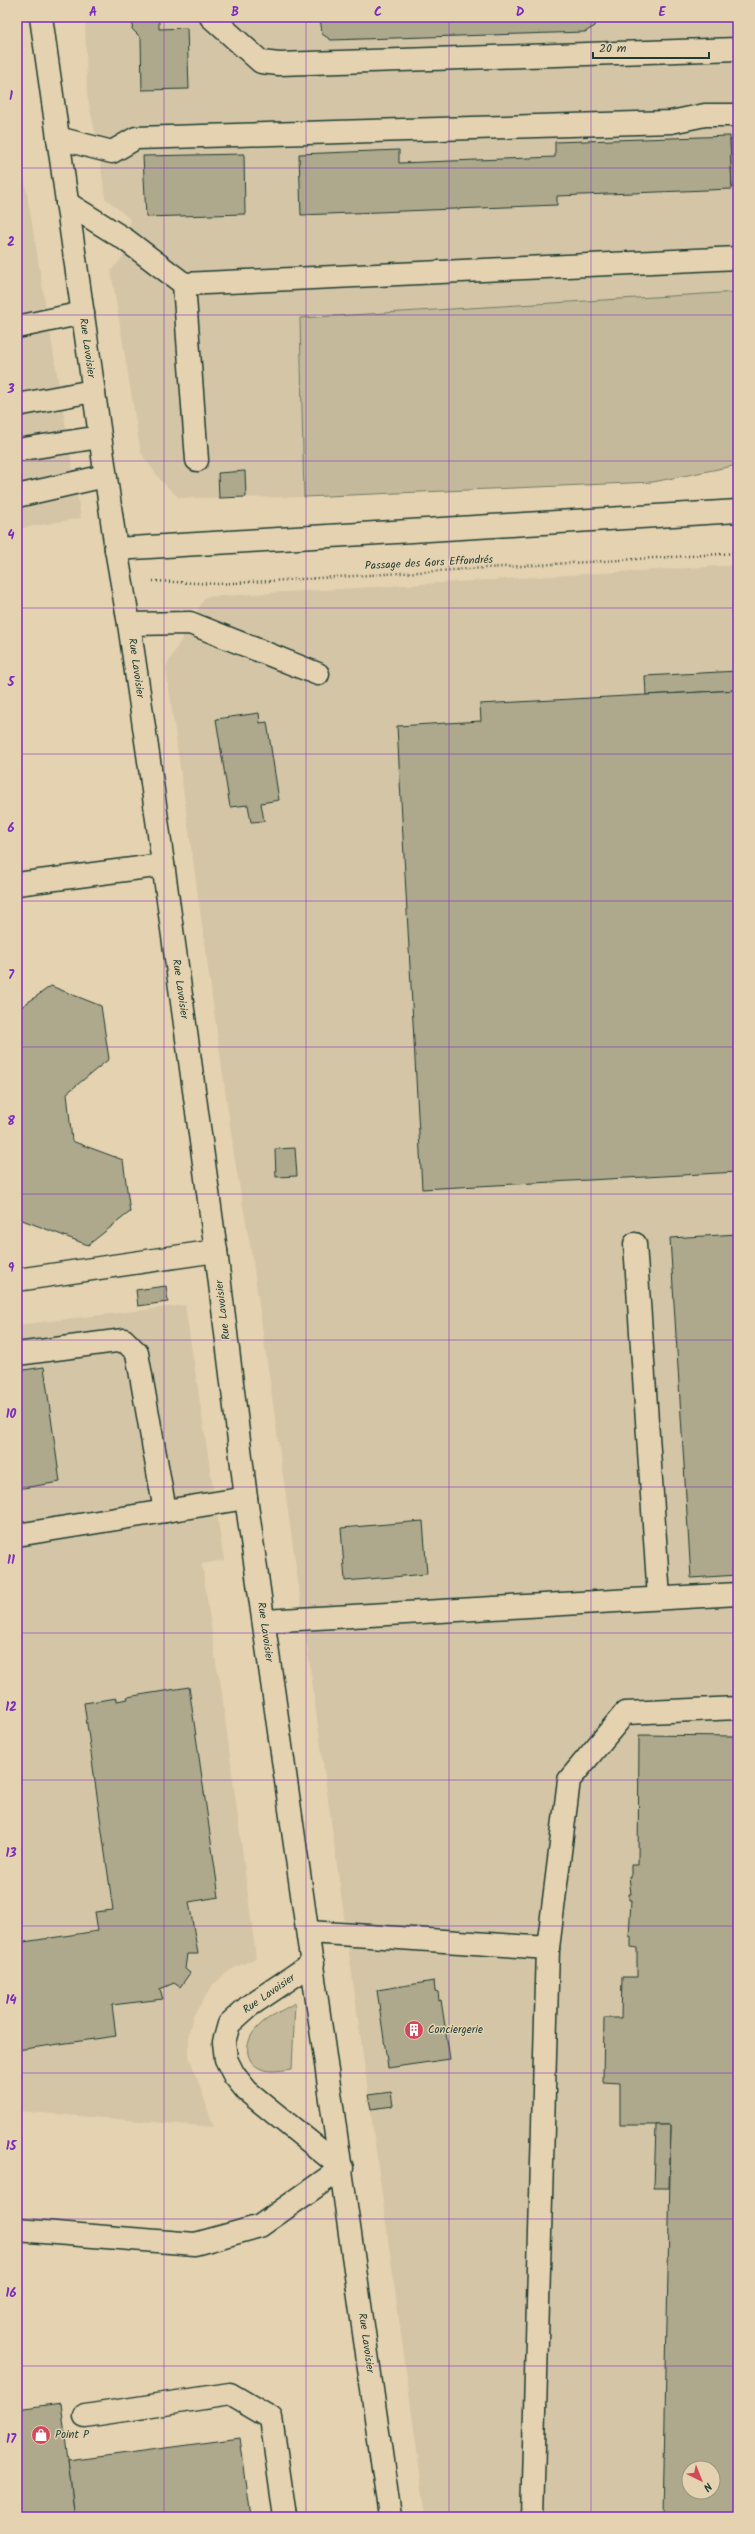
<svg xmlns="http://www.w3.org/2000/svg" width="755" height="2534" font-family="Kalam,sans-serif">
	<style>
		.built { fill: #d4c5a6; fill-rule: evenodd }
		.green { fill: #c4ba9b; stroke: #727c68 }
		.building { fill: #aea88d; stroke: #1f3d34; fill-rule: evenodd }
		.lines { fill: none; stroke-linecap: round; stroke-linejoin: round }
		.service-casing { stroke: #1f3d34; stroke-width: 25 }
		.minor-casing { stroke: #1f3d34; stroke-width: 25 }
		.path { stroke: #1f3d34; stroke-width: 2.5; stroke-dasharray: 1 3; stroke-linecap: butt }
		.service { stroke: #e5d2b0; stroke-width: 22 }
		.minor { stroke: #e5d2b0; stroke-width: 22 }
		.grid { fill: none; stroke: #7b2cbf; stroke-width: 1; stroke-opacity: 0.55 }
		.labels { text-anchor: middle; dominant-baseline: central; stroke-width: 3; stroke-linejoin: round; paint-order: stroke }
		.street-label { font-size: 11px; fill: #1f3d34; stroke: #e5d2b0 }
		.poi-label { font-size: 11px; fill: #1f3d34; stroke: #e5d2b0; text-anchor: start }
		.neatline { fill: none; stroke: #7b2cbf; stroke-width: 1.5 }
		.grid-label { font-size: 13px; text-anchor: middle; font-weight: bold; fill: #7b2cbf }
	</style>
	<rect width="100%" height="100%" fill="#e5d2b0"/>
	<filter id="ink" filterUnits="userSpaceOnUse"><feTurbulence type="fractalNoise" baseFrequency=".025" numOctaves="2"/><feDisplacementMap in="SourceGraphic" scale="8" xChannelSelector="R" yChannelSelector="G"/><feConvolveMatrix kernelMatrix="1 2 1 2 8 2 1 2 1" color-interpolation-filters="sRGB"/></filter>
	<g filter="url(#ink)">
		<g class="built">
			<path d="M85,17H738V465L653,482L309,497L179,498L161,481L141,453L111,271L122,258L131,220L105,198L99,150L87,95Z"/>
			<path d="M17,134L81,518L17,529Z"/>
			<path d="M738,565V2517H426L309,1660L253,1262L235,1161L166,667L205,597ZM689,2468H713V2492H689Z"/>
			<path d="M185,1305L224,1560L202,1564L217,1669L220,1679L256,1958L230,1970L214,1983L193,2016L189,2032V2056L214,2127L17,2111V1325Z"/>
		</g>
		<g class="green">
			<path d="M738,292V465L653,482L304,497L300,318Z"/>
			<path d="M295,2003L292,2069C283,2070 273,2072 264,2070C241,2063 245,2038 259,2026C269,2016 283,2010 295,2003Z"/>
		</g>
		<g class="building">
			<path d="M134,17H157L159,22V29L187,28L189,89L142,90L141,38L132,29Z"/>
			<path d="M320,17H597V18L595,26L585,32L331,40L322,34Z"/>
			<path d="M730,136L732,189L557,196V205L301,215L299,154L399,150V163L555,157V142Z"/>
			<path d="M730,140H738V187H732Z"/>
			<path d="M244,154L245,214L146,217L143,156Z"/>
			<path d="M245,471L246,497L219,498L218,473Z"/>
			<path d="M738,671V690L646,695L645,676Z"/>
			<path d="M738,690V1172L422,1189L397,726L481,721L480,704Z"/>
			<path d="M259,713L260,723L267,722L279,800L261,803L264,821L251,822L248,805L230,807L216,719Z"/>
			<path d="M51,986L101,1006L109,1059L67,1093L72,1141L123,1160L130,1212L88,1245L17,1218V1010Z"/>
			<path d="M295,1148L297,1176L276,1177L275,1149Z"/>
			<path d="M738,1234V1575L691,1578L670,1238Z"/>
			<path d="M166,1286L168,1302L138,1306L136,1290Z"/>
			<path d="M44,1367L60,1482L17,1489V1371Z"/>
			<path d="M423,1521L427,1574L345,1581L341,1528Z"/>
			<path d="M189,1687L219,1897L189,1902L198,1954H187L185,1969L190,1973L180,1987L174,1983L160,1989L163,1999L112,2005L116,2036L17,2050V1943L98,1931L95,1912L113,1910L84,1703L117,1698V1701L128,1699L127,1697Z"/>
			<path d="M639,1735L738,1736V2517H663L671,2125H620V2083L603,2082L604,2018H621L622,1977H637V1948L631,1947V1937H629L631,1900H629V1894H631L629,1876H631V1865H638ZM689,2468H713V2492H689Z"/>
			<path d="M434,1981L435,1991L438,1992L439,2001L441,2000L450,2059L388,2068L377,1990Z"/>
			<path d="M391,2092L393,2106L371,2109L368,2095Z"/>
			<path d="M656,2125H671L669,2188H654Z"/>
			<path d="M61,2403L75,2517H17V2409Z"/>
			<path d="M240,2438L251,2517H75L68,2461Z"/>
		</g>
		<g class="lines">
			<g class="service-casing">
				<g id="service">
					<path d="M211,17L261,62L279,64L738,49"/>
					<path d="M58,138L112,152L136,138L671,122L705,115H738"/>
					<path d="M67,203L126,240L184,284L738,258"/>
					<path d="M184,284L197,460"/>
					<path d="M17,327L83,313"/>
					<path d="M17,405L93,391"/>
					<path d="M17,450L100,437"/>
					<path d="M17,496L105,476"/>
					<path d="M116,549L738,511"/>
					<path d="M129,624L190,623L318,674"/>
					<path d="M17,884L163,865"/>
					<path d="M635,1244L659,1598"/>
					<path d="M17,1280L216,1251"/>
					<path d="M17,1354L124,1340L137,1353L165,1511"/>
					<path d="M17,1535L246,1498"/>
					<path d="M264,1621L738,1594"/>
					<path d="M309,1932L548,1948"/>
					<path d="M17,2230L195,2244L260,2226L342,2168L247,2091L234,2075L226,2059L224,2042L229,2024L249,2006L313,1963"/>
					<path d="M85,2416L230,2394L271,2418L285,2517"/>
					<path d="M532,2517L548,1948L569,1780L625,1713L738,1708"/>
				</g>
			</g>
			<g class="minor-casing">
				<path id="minor" d="M41,17L116,549L129,624L149,761L216,1251L246,1498L390,2517"/>
			</g>
			<path class="path" d="M153,581L218,584L738,553"/>
			<use href="#service" class="service"/>
			<use href="#minor" class="minor"/>
		</g>
	</g>
	<path class="grid" d="M164,17V2517M306,17V2517M449,17V2517M591,17V2517M17,168H738M17,315H738M17,461H738M17,608H738M17,754H738M17,901H738M17,1047H738M17,1194H738M17,1340H738M17,1487H738M17,1633H738M17,1780H738M17,1926H738M17,2073H738M17,2219H738M17,2366H738"/>
	<defs>
		<g id="building-disc" transform="scale(1)"><circle r="9.5" fill="#d1495b" stroke="#e5d2b0"/><path d="M-4-6H4V6H1V3H-1V6H-4ZM-2.5-4.3h1.7v1.8h-1.7ZM.8-4.3h1.7v1.8H.8ZM-2.5-1h1.7V.8h-1.7ZM.8-1h1.7V.8H.8Z" fill="#fff"/></g>
		<g id="shop-disc" transform="scale(1)"><circle r="9.5" fill="#d1495b" stroke="#e5d2b0"/><path d="M-5-2.5h2.3a2.7 3.5 0 0 1 5.4 0H5L5.5 6h-11ZM-1.5-2.5h3a1.5 2.3 0 0 0-3 0Z" fill="#fff"/></g>
	</defs>
	<g fill-rule="evenodd">
		<use href="#building-disc" x="414" y="2030"/>
		<use href="#shop-disc" x="41" y="2435"/>
	</g>
	<g class="labels">
		<g class="street-label">
			<text transform="translate(87 348) rotate(82)">Rue Lavoisier</text>
			<text transform="translate(429 563) rotate(-3)">Passage des Gors Effondrés</text>
			<text transform="translate(136 668) rotate(82)">Rue Lavoisier</text>
			<text transform="translate(180 989) rotate(82)">Rue Lavoisier</text>
			<text transform="translate(223 1310) rotate(-97)">Rue Lavoisier</text>
			<text transform="translate(265 1632) rotate(82)">Rue Lavoisier</text>
			<text transform="translate(269 1994) rotate(-35)">Rue Lavoisier</text>
			<text transform="translate(366 2343) rotate(82)">Rue Lavoisier</text>
		</g>
		<g class="poi-label">
			<text x="428" y="2030">Conciergerie</text>
			<text x="55" y="2435">Point P</text>
		</g>
	</g>
	<rect width="755" height="2534" fill="none" stroke="#e5d2b0" stroke-width="44"/>
	<g transform="translate(701 2480) rotate(137)"><circle r="19" fill="#e5d2b0" stroke="#96967e"/>
	<path d="M0-3L7 15L0 10L-7 15Z" fill="#d1495b"/>
	<text y="-6" font-size="11" font-weight="bold" text-anchor="middle" fill="#1f3d34">N</text>
	</g>
	<path d="M593 52v6h116v-6" fill="none" stroke="#1f3d34" stroke-width="2"/>
	<text x="599" y="52" font-size="12" fill="#1f3d34" stroke="#e5d2b0" stroke-width="3" paint-order="stroke">20 m</text>
	<rect x="22" y="22" width="711" height="2490" class="neatline"/>
	<g class="grid-label">
		<text x="93" y="16">A</text>
		<text x="235" y="16">B</text>
		<text x="378" y="16">C</text>
		<text x="520" y="16">D</text>
		<text x="662" y="16">E</text>
		<text x="11" y="100">1</text>
		<text x="11" y="246">2</text>
		<text x="11" y="393">3</text>
		<text x="11" y="539">4</text>
		<text x="11" y="686">5</text>
		<text x="11" y="832">6</text>
		<text x="11" y="979">7</text>
		<text x="11" y="1125">8</text>
		<text x="11" y="1272">9</text>
		<text x="11" y="1418">10</text>
		<text x="11" y="1564">11</text>
		<text x="11" y="1711">12</text>
		<text x="11" y="1857">13</text>
		<text x="11" y="2004">14</text>
		<text x="11" y="2150">15</text>
		<text x="11" y="2297">16</text>
		<text x="11" y="2443">17</text>
	</g>
</svg>
